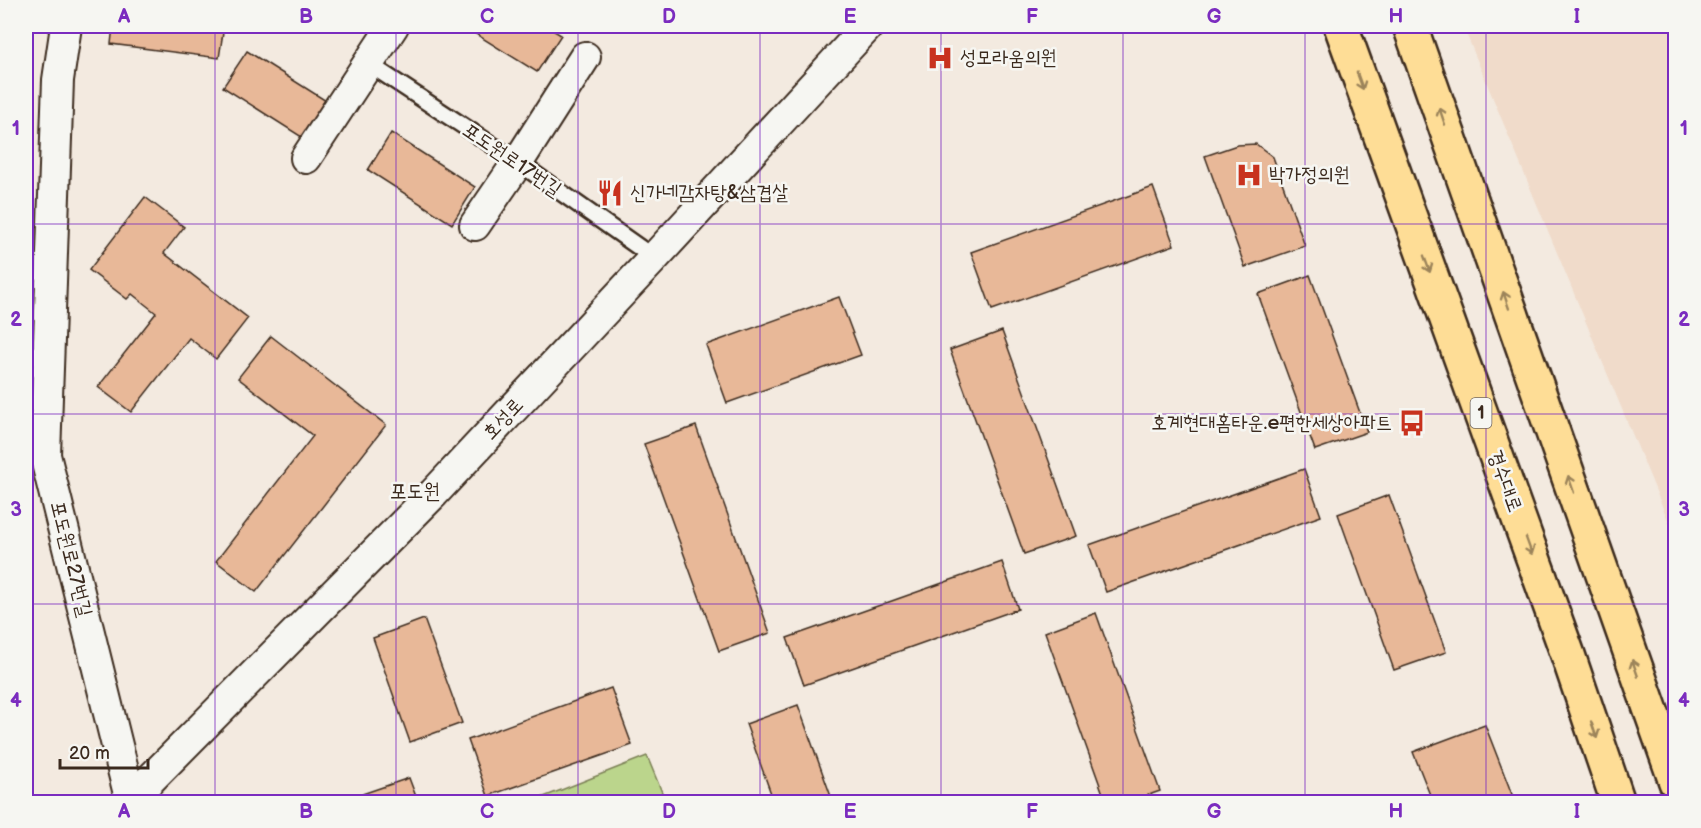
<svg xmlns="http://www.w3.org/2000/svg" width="1701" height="828" font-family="'Balsamiq Sans','Poor Story',sans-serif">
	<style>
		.built { fill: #f0dbca }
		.green { fill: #bbd58c; stroke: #7b8055; stroke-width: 1.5 }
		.building { fill: #e8b898; stroke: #3b2a1e; stroke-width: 1.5 }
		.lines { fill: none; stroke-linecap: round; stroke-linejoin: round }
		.service-casing { stroke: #3b2a1e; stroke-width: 20 }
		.minor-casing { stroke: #3b2a1e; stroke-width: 34 }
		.primary-casing { stroke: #3b2a1e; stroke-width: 38 }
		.service { stroke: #f6f6f2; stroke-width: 15 }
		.minor { stroke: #f6f6f2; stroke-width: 30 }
		.primary { stroke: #fedd96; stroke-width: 33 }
		.oneway { stroke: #9c845a }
		.grid { fill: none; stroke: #7b2cbf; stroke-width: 1.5; stroke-opacity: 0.55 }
		.labels { text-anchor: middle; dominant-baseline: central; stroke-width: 5; stroke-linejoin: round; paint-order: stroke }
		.shield { fill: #f6f6f2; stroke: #73675e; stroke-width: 1.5 }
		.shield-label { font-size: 18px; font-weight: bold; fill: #3b2a1e }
		.poi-label { font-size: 20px; fill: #3b2a1e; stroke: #f6f6f2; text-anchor: start }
		.street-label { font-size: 20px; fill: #3b2a1e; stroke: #f6f6f2 }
		.neighbourhood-label { font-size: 21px; fill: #3b2a1e; stroke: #f6f6f2 }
		.neatline { fill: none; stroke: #7b2cbf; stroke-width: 2 }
		.grid-label { font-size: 20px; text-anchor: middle; font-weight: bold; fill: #7b2cbf }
	</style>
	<rect width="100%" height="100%" fill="#f3eae0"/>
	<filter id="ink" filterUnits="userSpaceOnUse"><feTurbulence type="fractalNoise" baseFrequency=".0167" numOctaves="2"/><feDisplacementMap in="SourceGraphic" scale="12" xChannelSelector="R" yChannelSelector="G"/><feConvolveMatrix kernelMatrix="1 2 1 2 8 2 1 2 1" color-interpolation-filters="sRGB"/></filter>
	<g filter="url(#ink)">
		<path class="built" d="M1463,26H1675V537Z"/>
		<path class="green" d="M647,756L666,802H531Z"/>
		<g class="building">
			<path d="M113,26H224L219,58L111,44Z"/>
			<path d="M463,26H546L561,35L537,72Z"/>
			<path d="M247,51L331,104L308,141L223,87Z"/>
			<path d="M391,133L475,187L452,224L368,170Z"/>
			<path d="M1256,144L1273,157L1305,246L1245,267L1205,156L1237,145Z"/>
			<path d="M1153,187L1174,245L992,310L971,252Z"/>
			<path d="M145,197L184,227L164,253L248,318L216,359L189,338L131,412L98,387L156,313L132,294L127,299L89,270Z"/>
			<path d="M1310,275L1367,432L1315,450L1258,294Z"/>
			<path d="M839,297L861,355L727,403L706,345Z"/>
			<path d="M1002,331L1076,536L1024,554L950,350Z"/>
			<path d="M271,336L386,425L256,592L216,561L313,436L238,378Z"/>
			<path d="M696,426L770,633L719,651L644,444Z"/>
			<path d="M1304,469L1321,516L1106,592L1089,545Z"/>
			<path d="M1389,495L1446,652L1394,670L1338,514Z"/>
			<path d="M1002,562L1018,609L804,685L787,638Z"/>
			<path d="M1096,613L1160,791L1129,802H1106L1045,632Z"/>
			<path d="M424,619L462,723L410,742L373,638Z"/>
			<path d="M611,688L632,745L488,796L468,740Z"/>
			<path d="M798,705L833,802H774L746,724Z"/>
			<path d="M1485,725L1515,802H1447L1430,795L1413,752Z"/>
			<path d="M409,778L418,802H339Z"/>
		</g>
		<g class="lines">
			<g class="service-casing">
				<path id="service" d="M369,64L518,162L654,258"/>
			</g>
			<g class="minor-casing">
				<g id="minor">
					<path d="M66,26L58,80L45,455L131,802"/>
					<path d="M306,158L393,26"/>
					<path d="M475,225L518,162L585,57"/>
					<path d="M128,802L434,493L654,258L868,26"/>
				</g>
			</g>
			<g class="primary-casing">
				<g id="primary">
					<path d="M1341,26L1568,655L1618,802"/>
					<path d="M1410,26L1676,782"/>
				</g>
			</g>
			<use href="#service" class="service"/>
			<use href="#minor" class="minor"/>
			<use href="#primary" class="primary"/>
		</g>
		<defs><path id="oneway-shaft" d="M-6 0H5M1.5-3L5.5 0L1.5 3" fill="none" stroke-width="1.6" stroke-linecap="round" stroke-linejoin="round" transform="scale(1.5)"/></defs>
		<g class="oneway">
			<use href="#oneway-shaft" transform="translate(1360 81) rotate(70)"/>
			<use href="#oneway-shaft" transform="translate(1442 116) rotate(-109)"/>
			<use href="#oneway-shaft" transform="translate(1427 264) rotate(70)"/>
			<use href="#oneway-shaft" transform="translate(1506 300) rotate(-109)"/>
			<use href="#oneway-shaft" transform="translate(1571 484) rotate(-109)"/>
			<use href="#oneway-shaft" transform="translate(1529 546) rotate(70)"/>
			<use href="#oneway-shaft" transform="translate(1635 668) rotate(-109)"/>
			<use href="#oneway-shaft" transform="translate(1594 730) rotate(71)"/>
		</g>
	</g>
	<path class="grid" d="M215,26V802M396,26V802M578,26V802M760,26V802M941,26V802M1123,26V802M1305,26V802M1486,26V802M26,224H1676M26,414H1676M26,604H1676"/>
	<defs>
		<g id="hospital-bare" transform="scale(2.07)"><path d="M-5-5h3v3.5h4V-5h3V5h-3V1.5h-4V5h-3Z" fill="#c8321e" stroke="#f6f6f2" stroke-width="2.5" paint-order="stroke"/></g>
		<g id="restaurant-bare" transform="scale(2.07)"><path d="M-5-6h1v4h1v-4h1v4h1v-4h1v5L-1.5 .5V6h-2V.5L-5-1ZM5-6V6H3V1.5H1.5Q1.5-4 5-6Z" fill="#c8321e" stroke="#f6f6f2" stroke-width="2.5" paint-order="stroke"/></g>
		<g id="bus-bare" transform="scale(2.07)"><path d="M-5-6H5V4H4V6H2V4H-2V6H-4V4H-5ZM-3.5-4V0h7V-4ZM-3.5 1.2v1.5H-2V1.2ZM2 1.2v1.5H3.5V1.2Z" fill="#c8321e" stroke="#f6f6f2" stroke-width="2.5" paint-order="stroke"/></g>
	</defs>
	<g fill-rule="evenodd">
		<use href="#hospital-bare" x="940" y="58"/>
		<use href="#hospital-bare" x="1249" y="175"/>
		<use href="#restaurant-bare" x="610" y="193"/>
		<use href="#bus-bare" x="1412" y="423"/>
	</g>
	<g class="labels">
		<rect class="shield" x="1470.5" y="398" width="21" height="30" rx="4.5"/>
		<g class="shield-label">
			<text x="1481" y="413">1</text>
		</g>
		<g class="poi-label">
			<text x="960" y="58">성모라움의원</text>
			<text x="1269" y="175">박가정의원</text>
			<text x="630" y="193">신가네감자탕&amp;삼겹살</text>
			<text x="1392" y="423" text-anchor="end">호계현대홈타운.e편한세상아파트</text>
		</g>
		<g class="street-label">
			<text transform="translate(512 160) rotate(34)">포도원로17번길</text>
			<text transform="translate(503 419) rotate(-47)">호성로</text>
			<text transform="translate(1505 481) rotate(70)">경수대로</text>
			<text transform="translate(71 559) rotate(76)">포도원로27번길</text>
		</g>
		<g class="neighbourhood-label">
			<text x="415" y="491">포도원</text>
		</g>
	</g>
	<rect width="1701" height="828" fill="none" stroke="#f6f6f2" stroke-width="66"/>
	<path d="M60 759v9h88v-9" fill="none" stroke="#3b2a1e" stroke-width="3"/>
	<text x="69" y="759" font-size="18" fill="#3b2a1e" stroke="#f6f6f2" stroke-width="4.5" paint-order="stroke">20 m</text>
	<rect x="33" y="33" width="1635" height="762" class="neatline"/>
	<g class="grid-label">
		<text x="124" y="23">A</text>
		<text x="306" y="23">B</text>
		<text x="487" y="23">C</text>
		<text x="669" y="23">D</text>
		<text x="850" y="23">E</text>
		<text x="1032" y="23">F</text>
		<text x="1214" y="23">G</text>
		<text x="1396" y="23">H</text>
		<text x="1577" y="23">I</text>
		<text x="16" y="135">1</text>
		<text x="1684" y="135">1</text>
		<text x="16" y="326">2</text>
		<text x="1684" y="326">2</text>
		<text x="16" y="516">3</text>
		<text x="1684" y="516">3</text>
		<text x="16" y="707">4</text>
		<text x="1684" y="707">4</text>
		<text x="124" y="818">A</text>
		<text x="306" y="818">B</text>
		<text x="487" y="818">C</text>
		<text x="669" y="818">D</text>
		<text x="850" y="818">E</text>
		<text x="1032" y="818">F</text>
		<text x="1214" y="818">G</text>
		<text x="1396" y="818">H</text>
		<text x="1577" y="818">I</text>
	</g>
</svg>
